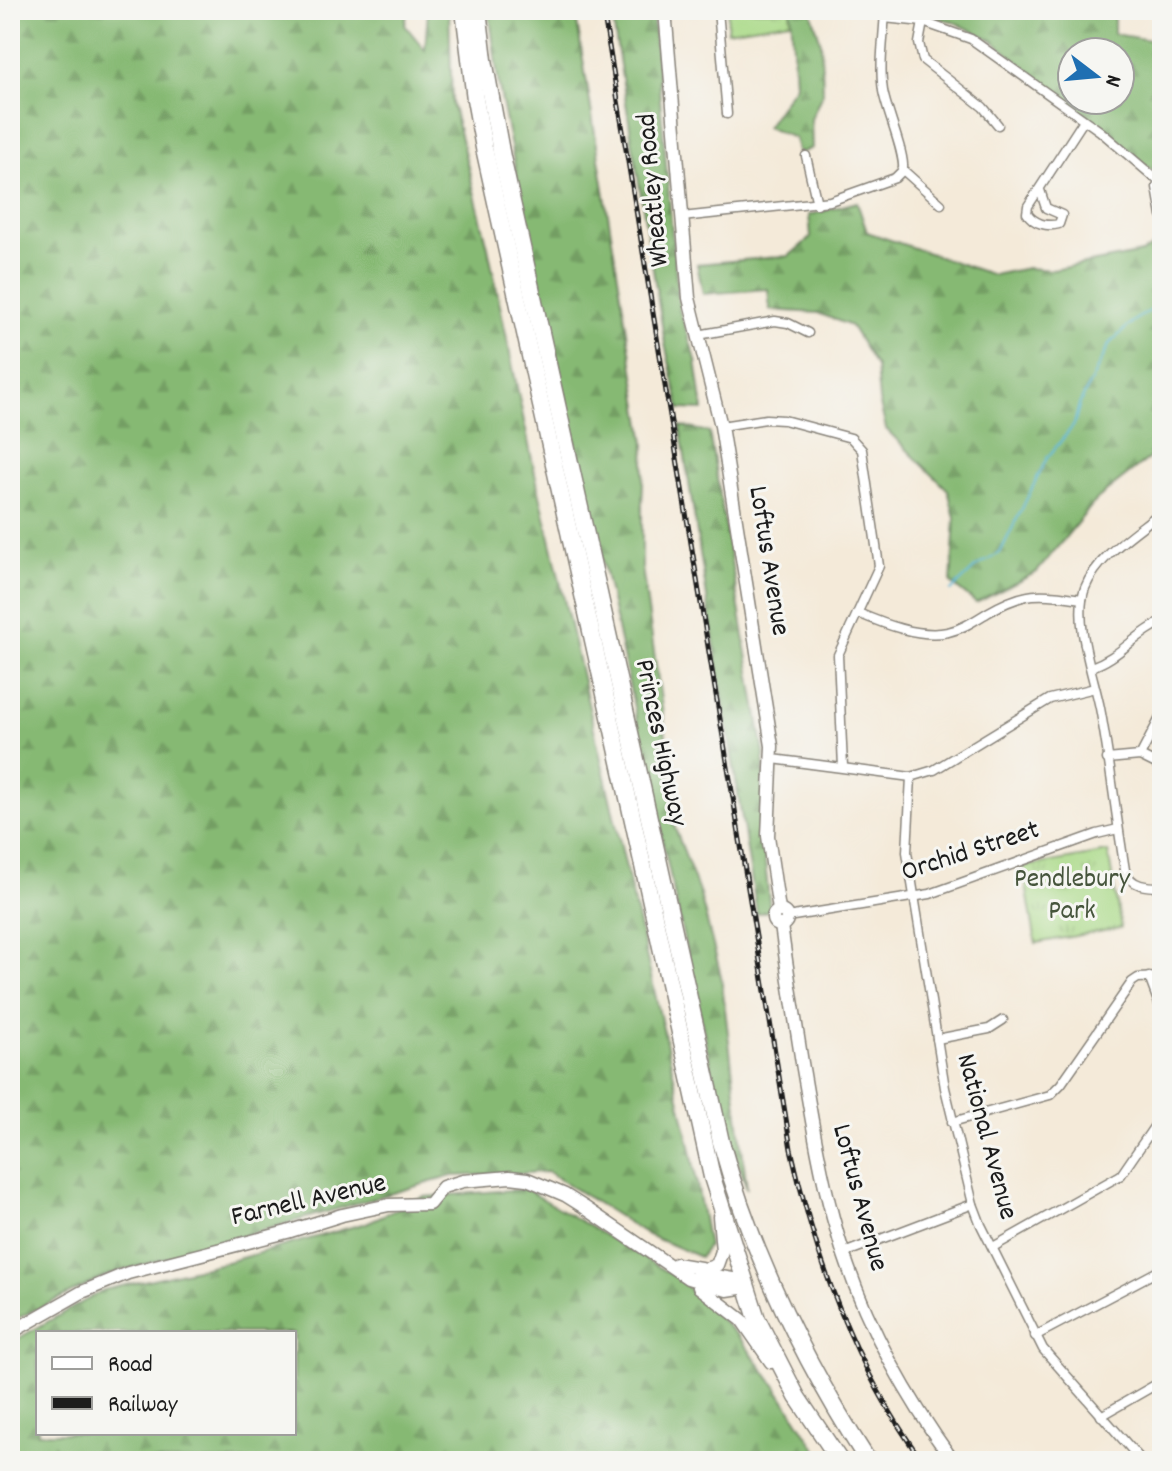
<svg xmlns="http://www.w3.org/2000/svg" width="1172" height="1471" font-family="Dekko,sans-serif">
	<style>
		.forest { fill: url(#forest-firs); stroke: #516a48; stroke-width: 2; fill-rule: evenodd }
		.park { fill: url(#park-tufts); stroke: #627a51; stroke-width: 2 }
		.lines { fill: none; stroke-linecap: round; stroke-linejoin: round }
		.stream { stroke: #57b5d5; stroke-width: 2 }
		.street-casing { stroke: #88837a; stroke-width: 11 }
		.secondary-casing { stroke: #88837a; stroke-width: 15 }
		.highway-casing { stroke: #88837a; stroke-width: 19 }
		.street { stroke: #fff; stroke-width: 8 }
		.secondary { stroke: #fff; stroke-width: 12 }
		.highway { stroke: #fff; stroke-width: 16 }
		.rail-casing { stroke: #1c1c1c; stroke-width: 5 }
		.rail { stroke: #f6f6f2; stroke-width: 2; stroke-dasharray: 6; stroke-linecap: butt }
		.labels { text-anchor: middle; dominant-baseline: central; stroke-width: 6; stroke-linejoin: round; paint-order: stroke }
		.street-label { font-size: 28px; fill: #1c1c1c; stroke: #f6f6f2 }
		.park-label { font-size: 28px; fill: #46553c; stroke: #f6f6f2 }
	</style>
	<defs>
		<pattern id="forest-firs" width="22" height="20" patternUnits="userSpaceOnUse" patternTransform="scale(2)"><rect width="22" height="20" fill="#86b973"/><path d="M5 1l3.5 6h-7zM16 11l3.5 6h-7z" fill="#739e63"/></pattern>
		<pattern id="park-tufts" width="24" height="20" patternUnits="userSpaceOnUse" patternTransform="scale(2)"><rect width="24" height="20" fill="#a9d986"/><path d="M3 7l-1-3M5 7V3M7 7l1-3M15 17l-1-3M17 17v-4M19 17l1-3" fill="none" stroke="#91ba73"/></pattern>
	</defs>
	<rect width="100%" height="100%" fill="#f6f6f2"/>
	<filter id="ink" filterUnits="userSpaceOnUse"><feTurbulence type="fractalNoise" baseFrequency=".0125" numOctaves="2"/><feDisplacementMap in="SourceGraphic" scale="16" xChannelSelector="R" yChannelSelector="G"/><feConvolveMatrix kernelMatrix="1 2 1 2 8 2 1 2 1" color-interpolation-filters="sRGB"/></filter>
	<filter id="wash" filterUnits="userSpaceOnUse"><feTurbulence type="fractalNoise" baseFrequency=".006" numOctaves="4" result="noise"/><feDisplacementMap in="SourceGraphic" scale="32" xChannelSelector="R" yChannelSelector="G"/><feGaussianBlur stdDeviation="1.8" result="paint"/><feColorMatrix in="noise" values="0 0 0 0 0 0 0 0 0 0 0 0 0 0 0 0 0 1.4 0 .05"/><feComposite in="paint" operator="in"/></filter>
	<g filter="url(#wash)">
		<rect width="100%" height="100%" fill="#f4ead9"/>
		<g class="forest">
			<path d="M10,10H408L405,25L425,50L428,10H449L452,103L488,247L532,460L691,1150L708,1246L700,1257L648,1235L548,1172L452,1176L110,1274L10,1322Z"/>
			<path d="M489,10H575L576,16L645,443L642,504V568L669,756L672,820L700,895L721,976L747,1189L719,1103L608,586L526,222L499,87Z"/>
			<path d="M611,10H652L679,309L696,360L703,410L680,409L665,344Z"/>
			<path d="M791,10H811L821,43L823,92L811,119L812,148L798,154L794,138L766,127L795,85Z"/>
			<path d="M895,10H1114V34L1162,42V179L992,40L952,21ZM1072,52H1120V100H1072Z"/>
			<path d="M857,202L867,232L993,275L1027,268L1053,270L1142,253L1162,240V448L1097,499L1037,572L976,603L951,583L955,518L948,490L886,429L879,400L876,367L851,326L818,313L770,310L768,289L703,294L697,264L789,256L811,237L809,215Z"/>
			<path d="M680,426L709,432L764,753L762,834L770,910L757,914Z"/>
			<path d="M526,1189L679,1279L739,1337L777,1388L824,1461H10V1343L104,1290L223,1263L366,1223L423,1197ZM38,1333H294V1433H38Z"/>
		</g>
		<g class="park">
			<path d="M728,10H790L791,21L727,31Z"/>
			<path d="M1108,852L1121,928L1036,943L1023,867Z"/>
		</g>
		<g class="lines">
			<path class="stream" d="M951,591L976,567L1000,553L1047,458L1074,425L1079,405L1110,343L1136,319L1162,304"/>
		</g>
	</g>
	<g filter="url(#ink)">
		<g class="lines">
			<g class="street-casing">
				<g id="street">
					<path d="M718,10L727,114"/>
					<path d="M885,10C884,37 879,64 883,91C887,113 905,153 903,170"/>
					<path d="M884,18L923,22L971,39L1100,131L1162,184"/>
					<path d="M923,22L919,43L923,60L983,107L998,125"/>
					<path d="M806,156L817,204"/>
					<path d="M903,170L941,204"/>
					<path d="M1159,183L1157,187L1162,216"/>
					<path d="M1040,190L1046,208L1062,215L1059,224C1047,227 1034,224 1027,213L1028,206L1084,120"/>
					<path d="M682,217L830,201L895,178L903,170"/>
					<path d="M698,335L775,321L788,323L808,333"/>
					<path d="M721,426L766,419L784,420L851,438L862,450L879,566L838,655L843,767"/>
					<path d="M1162,511C1136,533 1098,555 1085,588C1073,620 1093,674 1100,708C1110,761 1116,816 1125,870C1131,887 1147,887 1162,887"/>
					<path d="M858,613C884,624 919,638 948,632C962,629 974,621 987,613C1024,591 1040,592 1082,599"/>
					<path d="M1091,667C1119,658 1135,634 1162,622"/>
					<path d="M1140,756L1162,714"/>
					<path d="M773,759L911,777L934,770L1050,699L1095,688"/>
					<path d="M1107,759L1140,756L1162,767"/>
					<path d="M911,777L907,852L945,1088L973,1204L981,1225L1043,1349L1142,1461"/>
					<path d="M787,917L930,894L1097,834L1118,829"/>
					<path d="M1149,977L1162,1012"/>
					<path d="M937,1039L989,1029L1003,1020"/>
					<path d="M952,1122L1050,1095L1061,1084L1132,982L1138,978L1162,977"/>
					<path d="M993,1247L1121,1175L1162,1115"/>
					<path d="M844,1253L973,1204"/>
					<path d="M1035,1336L1162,1269"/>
					<path d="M1101,1416L1162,1381"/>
				</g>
			</g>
			<g class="secondary-casing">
				<g id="secondary">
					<path d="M665,10L689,298L721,426L772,746L768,836L779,910"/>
					<circle cx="780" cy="918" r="7"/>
					<path d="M781,925C787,971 795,1017 802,1063C811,1115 819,1167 833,1218C856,1306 900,1388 953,1461"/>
					<path d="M676,1264L706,1269L717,1265L722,1251L719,1216"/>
					<path d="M698,1273L744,1281"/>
					<path d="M699,1287L742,1320L771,1362"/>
					<path d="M10,1333L82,1292L128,1273L287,1232L342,1215L389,1205L429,1204L443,1187L463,1181L510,1177L527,1179L565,1195L584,1207L688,1278L727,1290L746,1287"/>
				</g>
			</g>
			<g class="highway-casing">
				<g id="highway">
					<path d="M464,10L475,99L484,148L712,1177L757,1319L797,1397L840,1461"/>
					<path d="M478,10L484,60L502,157L721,1142C752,1255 805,1363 868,1461"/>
				</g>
			</g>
			<use href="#street" class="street"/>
			<use href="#secondary" class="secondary"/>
			<use href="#highway" class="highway"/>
			<g class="rail-casing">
				<path id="rail" d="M603,10L791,1149C816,1261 855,1367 922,1461"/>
			</g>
			<use href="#rail" class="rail"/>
		</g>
	</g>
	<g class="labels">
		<g class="street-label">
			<text transform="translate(655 190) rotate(-95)">Wheatley Road</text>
			<text transform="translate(767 561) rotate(81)">Loftus Avenue</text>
			<text transform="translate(659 743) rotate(78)">Princes Highway</text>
			<text transform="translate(971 853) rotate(-18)">Orchid Street</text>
			<text transform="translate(985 1137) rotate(75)">National Avenue</text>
			<text transform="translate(858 1198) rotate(75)">Loftus Avenue</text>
			<text transform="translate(309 1202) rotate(-13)">Farnell Avenue</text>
		</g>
		<g class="park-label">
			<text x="1072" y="881">Pendlebury<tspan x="1072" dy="32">Park</tspan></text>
		</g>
	</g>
	<rect width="1172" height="1471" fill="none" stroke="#f6f6f2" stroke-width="40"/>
	<rect x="36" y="1331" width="260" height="104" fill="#f6f6f2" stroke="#9f9f9c" stroke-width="2"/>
	<rect x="52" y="1357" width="40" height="12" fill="#ffffff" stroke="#9f9f9c" stroke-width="2"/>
	<text x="108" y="1371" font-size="24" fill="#1c1c1c">Road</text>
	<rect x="52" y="1397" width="40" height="12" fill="#1c1c1c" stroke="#9f9f9c" stroke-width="2"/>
	<text x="108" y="1411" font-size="24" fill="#1c1c1c">Railway</text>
	<g transform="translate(1096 76) rotate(106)"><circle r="38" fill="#f6f6f2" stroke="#9f9f9c" stroke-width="2"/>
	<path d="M0-6L14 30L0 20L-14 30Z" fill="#1f6fb2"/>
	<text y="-12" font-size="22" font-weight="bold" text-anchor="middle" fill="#1c1c1c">N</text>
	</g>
</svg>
